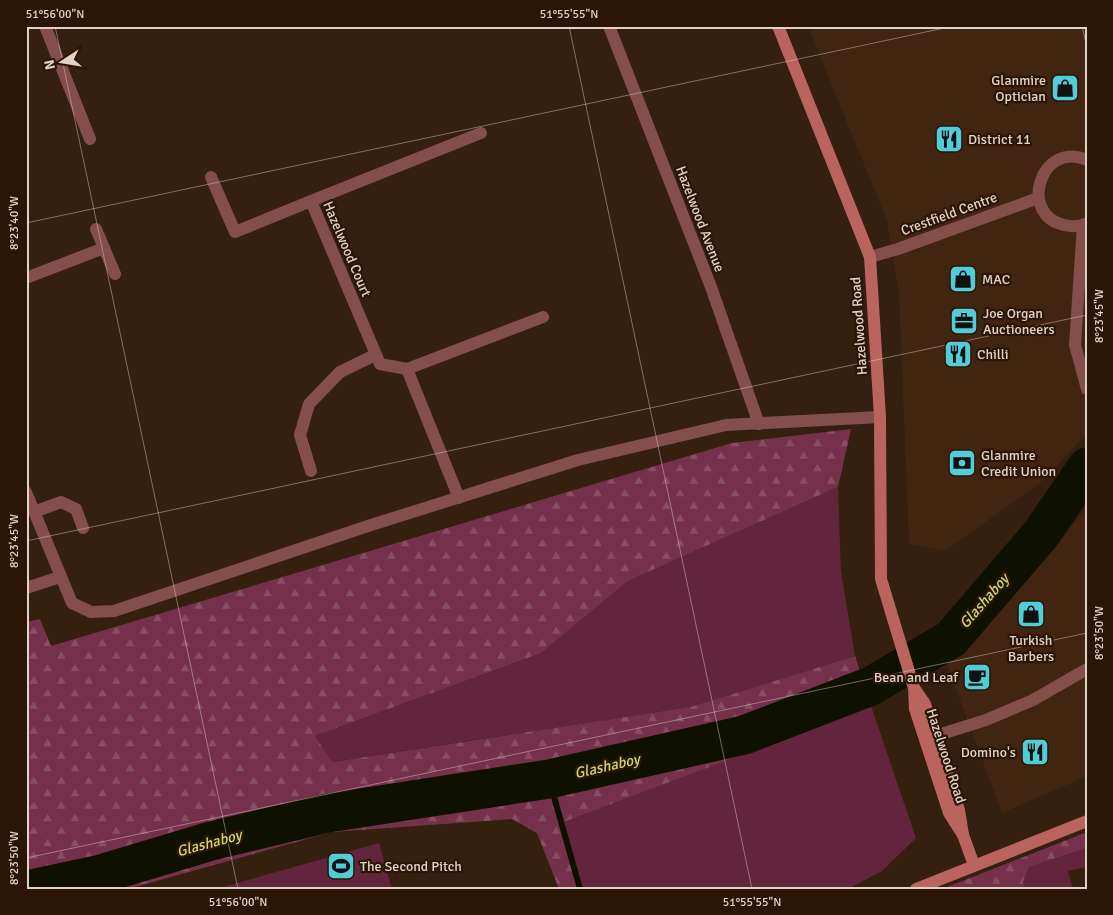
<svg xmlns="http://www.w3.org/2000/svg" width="1113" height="915" font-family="Signika,sans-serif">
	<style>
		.built { fill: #412510 }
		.green { fill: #62253d }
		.forest { fill: url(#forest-firs) }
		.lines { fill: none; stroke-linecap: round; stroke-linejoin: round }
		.stream { stroke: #0f1100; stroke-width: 6 }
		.river { stroke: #0f1100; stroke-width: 39 }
		.street { stroke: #844f4a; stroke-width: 12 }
		.secondary { stroke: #b9655d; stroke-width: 12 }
		.ticks { fill: none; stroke: #e1d2c8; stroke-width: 1; stroke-opacity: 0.45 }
		.labels { text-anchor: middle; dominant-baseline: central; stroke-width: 4.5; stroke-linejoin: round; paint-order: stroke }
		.poi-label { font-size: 14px; fill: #e1d2c8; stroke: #2b1606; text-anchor: start }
		.street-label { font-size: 14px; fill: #e1d2c8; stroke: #2b1606 }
		.water-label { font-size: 15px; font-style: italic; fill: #cbd86f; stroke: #2b1606 }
		.neatline { fill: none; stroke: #e1d2c8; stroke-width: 2 }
		.ticks-label { font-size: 12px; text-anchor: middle; fill: #e1d2c8 }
	</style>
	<defs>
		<pattern id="forest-firs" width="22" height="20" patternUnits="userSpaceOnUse" patternTransform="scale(1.25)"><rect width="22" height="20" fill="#75314c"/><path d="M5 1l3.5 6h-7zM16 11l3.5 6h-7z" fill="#884e64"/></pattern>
	</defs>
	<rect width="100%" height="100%" fill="#351f0f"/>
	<g class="built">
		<path d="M821,26H1087V434L1039,484L945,551L909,544L899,293L887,221L810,31Z"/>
		<path d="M1087,508V776L1002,813L943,654L991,614L1063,538Z"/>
	</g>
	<g class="green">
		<path d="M838,487L841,572L855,656L690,707L331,762L315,736L541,653L628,581Z"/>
		<path d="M871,706L916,838L882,871L848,889H579L564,822Z"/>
		<path d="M379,843L392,889H216Z"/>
		<path d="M1087,848V867L1068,871L1073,889H1026L1023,882L1029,867Z"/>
	</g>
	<g class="forest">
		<path d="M851,429L838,487L628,581L541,653L315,736L332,762L690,707L855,656L871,706L564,822L580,889H559L537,833L512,819L332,832L128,889H26V622L40,619L51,646L732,443Z"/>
		<path d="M1087,832V848L1029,867L1023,882L1026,889H942Z"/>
	</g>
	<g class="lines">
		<path class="stream" d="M549,779L580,889"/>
		<path class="river" d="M31,889L101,874L211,841L328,813L549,779L744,735L871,686L951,639L1041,534L1087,467"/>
		<g class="street">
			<path d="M45,26L90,139"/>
			<path d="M609,26L711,287L759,424"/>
			<path d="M1087,160C1040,140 1018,215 1064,225C1072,227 1079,227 1087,223"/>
			<path d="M211,177L235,232L311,201L380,364L407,369L459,498"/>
			<path d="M311,201L481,133"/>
			<path d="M1083,225L1075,345L1087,389"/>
			<path d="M96,229L115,274"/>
			<path d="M870,257L898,249L1038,198"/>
			<path d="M26,278L104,248"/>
			<path d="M407,369L543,317"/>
			<path d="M311,471L300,435L309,404L340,372L375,355"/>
			<path d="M26,492L72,603L91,612L114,611L371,525L578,460L726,425L880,417"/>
			<path d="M34,512L61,502L76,509L83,528"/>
			<path d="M26,588L60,577"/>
			<path d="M935,736L986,720L1033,700L1087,669"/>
		</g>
		<g class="secondary">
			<path d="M778,26L870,257L880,417L881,579L914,688L915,709L949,813L963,835"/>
			<path d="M914,688L925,704L959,810L963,835L974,865"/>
			<path d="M916,889L1087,821"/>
		</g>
	</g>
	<path class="ticks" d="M55,26L238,889M569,26L752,889M1082,26L1087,48M26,223L954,26M26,541L1087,315M26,858L1087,633"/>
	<defs>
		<g id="shop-square" transform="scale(1.4375)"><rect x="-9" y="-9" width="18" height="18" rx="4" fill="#52ccd6" stroke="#2b1606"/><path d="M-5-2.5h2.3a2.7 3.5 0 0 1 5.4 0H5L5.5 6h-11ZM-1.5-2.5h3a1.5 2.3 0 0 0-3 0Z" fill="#111"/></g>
		<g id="restaurant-square" transform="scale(1.4375)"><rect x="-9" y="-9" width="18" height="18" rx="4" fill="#52ccd6" stroke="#2b1606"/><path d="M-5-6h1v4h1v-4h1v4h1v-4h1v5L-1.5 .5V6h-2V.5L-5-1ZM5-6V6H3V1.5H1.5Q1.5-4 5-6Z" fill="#111"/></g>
		<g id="office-square" transform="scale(1.4375)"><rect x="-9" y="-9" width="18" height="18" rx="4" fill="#52ccd6" stroke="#2b1606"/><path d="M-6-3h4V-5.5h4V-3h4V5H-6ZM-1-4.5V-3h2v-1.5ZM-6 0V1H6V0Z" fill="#111"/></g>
		<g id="bank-square" transform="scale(1.4375)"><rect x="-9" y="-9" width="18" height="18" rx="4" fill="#52ccd6" stroke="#2b1606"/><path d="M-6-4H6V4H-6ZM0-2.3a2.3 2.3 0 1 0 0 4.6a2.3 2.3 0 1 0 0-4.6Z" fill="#111"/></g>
		<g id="cafe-square" transform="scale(1.4375)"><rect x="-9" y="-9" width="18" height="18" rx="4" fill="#52ccd6" stroke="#2b1606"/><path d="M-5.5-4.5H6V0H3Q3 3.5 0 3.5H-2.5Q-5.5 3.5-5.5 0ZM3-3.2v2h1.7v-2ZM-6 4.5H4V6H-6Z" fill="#111"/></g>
		<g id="stadium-square" transform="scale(1.4375)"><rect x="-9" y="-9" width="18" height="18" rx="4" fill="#52ccd6" stroke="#2b1606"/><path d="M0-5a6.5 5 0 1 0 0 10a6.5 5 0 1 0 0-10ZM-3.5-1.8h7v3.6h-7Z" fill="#111"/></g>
	</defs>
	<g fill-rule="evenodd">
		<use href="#shop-square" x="1065" y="88"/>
		<use href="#restaurant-square" x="949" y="139"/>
		<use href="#shop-square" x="963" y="279"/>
		<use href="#office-square" x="964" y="321"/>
		<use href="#restaurant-square" x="958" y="354"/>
		<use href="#bank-square" x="962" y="463"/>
		<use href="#shop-square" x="1031" y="614"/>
		<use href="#cafe-square" x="977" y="677"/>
		<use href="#restaurant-square" x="1035" y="752"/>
		<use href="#stadium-square" x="341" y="866"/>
	</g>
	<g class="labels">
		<g class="poi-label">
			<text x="1046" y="80" text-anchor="end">Glanmire<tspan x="1046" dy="16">Optician</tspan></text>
			<text x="968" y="139">District 11</text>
			<text x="982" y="279">MAC</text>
			<text x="983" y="313">Joe Organ<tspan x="983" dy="16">Auctioneers</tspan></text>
			<text x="977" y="354">Chilli</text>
			<text x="981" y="455">Glanmire<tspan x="981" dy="16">Credit Union</tspan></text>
			<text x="1031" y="640" text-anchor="middle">Turkish<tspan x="1031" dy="16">Barbers</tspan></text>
			<text x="958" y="677" text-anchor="end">Bean and Leaf</text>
			<text x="1016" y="752" text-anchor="end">Domino's</text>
			<text x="360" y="866">The Second Pitch</text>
		</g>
		<g class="street-label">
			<text transform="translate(949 214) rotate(-20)">Crestfield Centre</text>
			<text transform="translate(700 219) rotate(69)">Hazelwood Avenue</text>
			<text transform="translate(347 249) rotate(67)">Hazelwood Court</text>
			<text transform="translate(859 326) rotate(-94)">Hazelwood Road</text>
			<text transform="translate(946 756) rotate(72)">Hazelwood Road</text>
		</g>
		<g class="water-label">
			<text transform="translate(984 601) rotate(-49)">Glashaboy</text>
			<text transform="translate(607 766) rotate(-13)">Glashaboy</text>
			<text transform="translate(209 843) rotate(-15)">Glashaboy</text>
		</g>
	</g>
	<rect width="1113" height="915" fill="none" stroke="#2b1606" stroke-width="55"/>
	<g transform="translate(62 62) rotate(258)" stroke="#2b1606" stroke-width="4" paint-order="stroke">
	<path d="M0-4L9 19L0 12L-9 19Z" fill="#e1d2c8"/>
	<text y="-8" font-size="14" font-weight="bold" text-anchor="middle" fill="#e1d2c8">N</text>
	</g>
	<rect x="28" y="28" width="1058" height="860" class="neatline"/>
	<g class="ticks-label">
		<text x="55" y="18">51°56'00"N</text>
		<text x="569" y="18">51°55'55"N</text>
		<text transform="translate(14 223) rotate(-90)" y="4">8°23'40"W</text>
		<text transform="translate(1099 316) rotate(-90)" y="4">8°23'45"W</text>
		<text transform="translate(14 541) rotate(-90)" y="4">8°23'45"W</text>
		<text transform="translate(1099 633) rotate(-90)" y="4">8°23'50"W</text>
		<text transform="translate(14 858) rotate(-90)" y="4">8°23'50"W</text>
		<text x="238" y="906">51°56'00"N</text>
		<text x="752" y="906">51°55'55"N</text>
	</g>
</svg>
